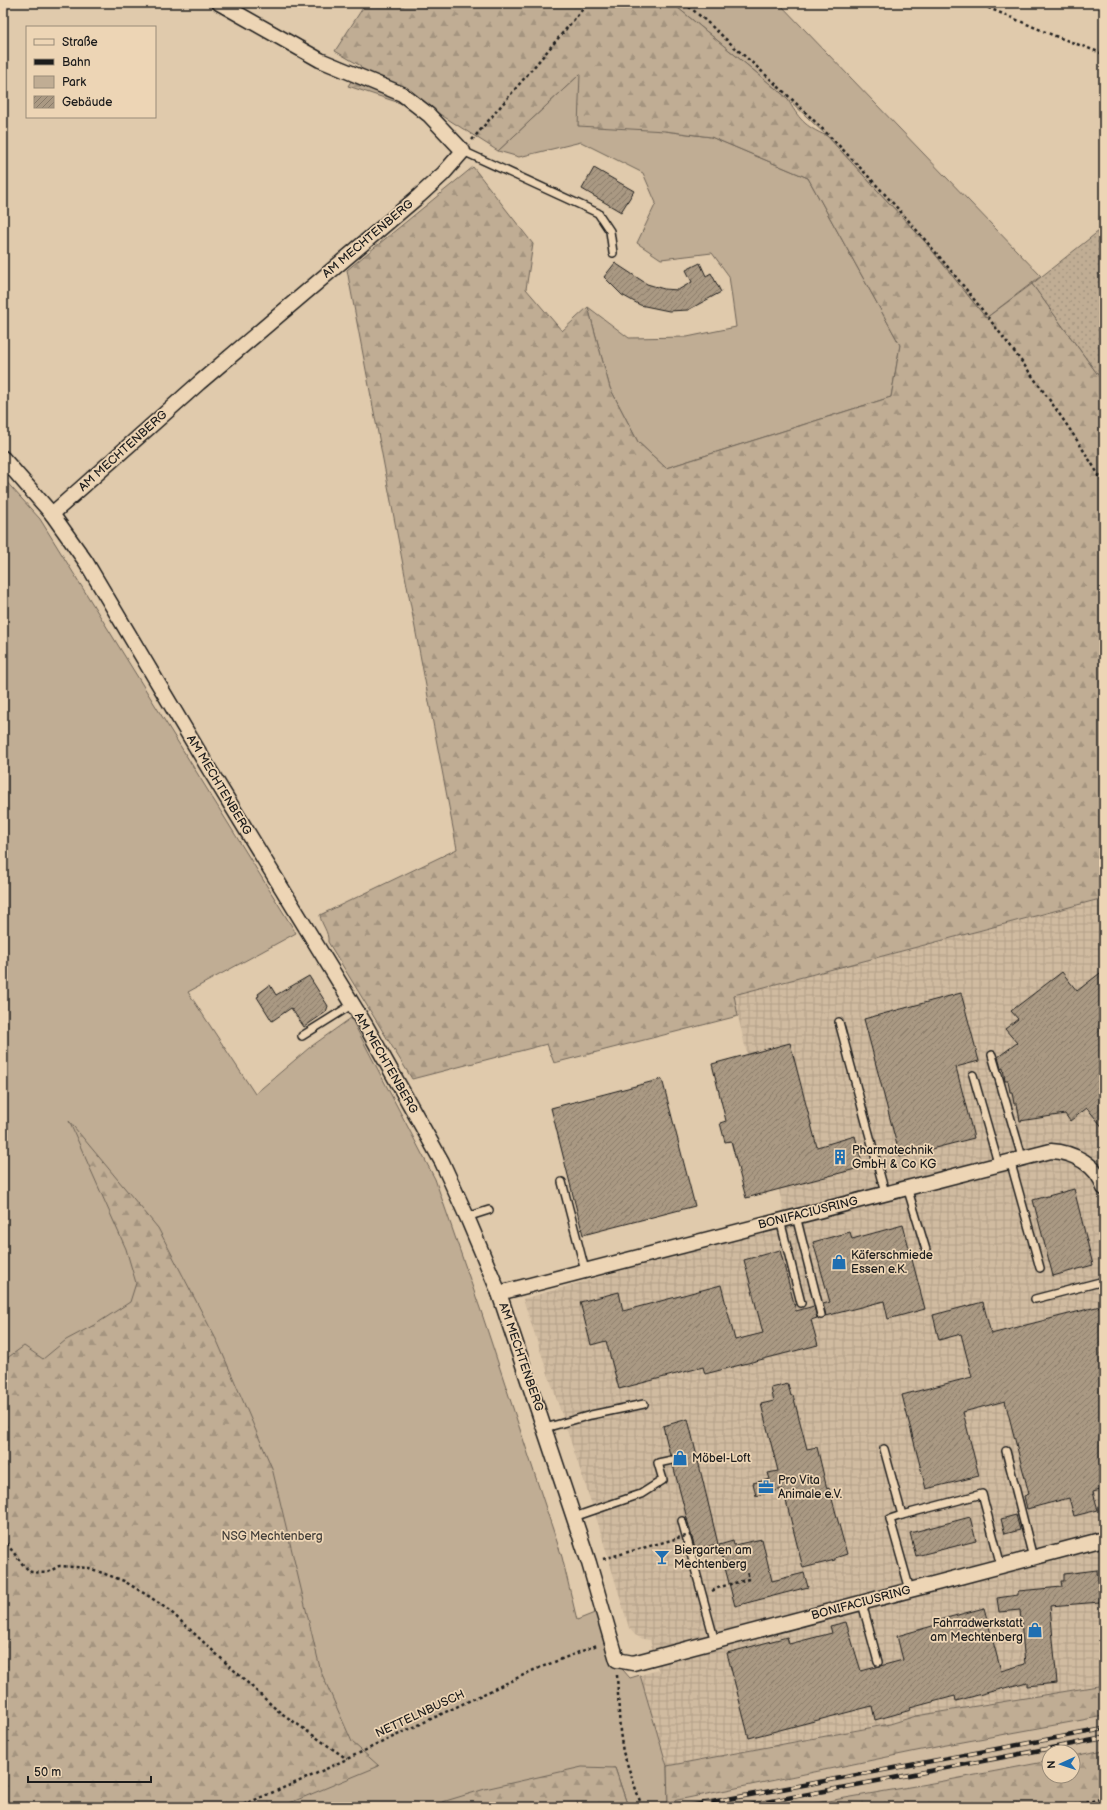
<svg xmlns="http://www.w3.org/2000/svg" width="1107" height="1810" font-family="'Balsamiq Sans',sans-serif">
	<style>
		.built { fill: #d0bba0 }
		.industrial { fill: url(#industrial-grid) }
		.green { fill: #c0ad94; stroke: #6e6458 }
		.forest { fill: url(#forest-firs); stroke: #6e6458 }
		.garden { fill: url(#garden-dots); stroke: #6e6458 }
		.building { fill: url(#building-hatch); stroke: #1c1c1c }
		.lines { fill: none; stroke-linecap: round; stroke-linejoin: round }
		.service-casing { stroke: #1c1c1c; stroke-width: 10 }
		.minor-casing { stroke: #1c1c1c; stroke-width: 17 }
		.path { stroke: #1c1c1c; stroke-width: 2.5; stroke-dasharray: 3 3; stroke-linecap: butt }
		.service { stroke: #edd5b5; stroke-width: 7 }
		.minor { stroke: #edd5b5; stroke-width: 14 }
		.rail-casing { stroke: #1c1c1c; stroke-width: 4.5 }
		.rail { stroke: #edd5b5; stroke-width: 3; stroke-dasharray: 9; stroke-linecap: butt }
		.path-bridge { stroke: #1c1c1c; stroke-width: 2.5; stroke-dasharray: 3 3; stroke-linecap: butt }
		.labels { text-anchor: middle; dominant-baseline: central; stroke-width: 3.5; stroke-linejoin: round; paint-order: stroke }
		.street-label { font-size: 12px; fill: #1c1c1c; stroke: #edd5b5 }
		.poi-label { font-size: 12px; fill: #1c1c1c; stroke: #edd5b5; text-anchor: start }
		.park-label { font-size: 12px; fill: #45403a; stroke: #edd5b5 }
	</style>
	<defs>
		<pattern id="industrial-grid" width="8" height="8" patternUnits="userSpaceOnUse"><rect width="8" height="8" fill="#d0bba0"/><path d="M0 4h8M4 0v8" fill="none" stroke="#b2a089"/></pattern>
		<pattern id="forest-firs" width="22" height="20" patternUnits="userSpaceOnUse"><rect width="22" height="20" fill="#c0ad94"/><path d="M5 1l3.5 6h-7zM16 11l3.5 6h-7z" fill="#a4947f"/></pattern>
		<pattern id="garden-dots" width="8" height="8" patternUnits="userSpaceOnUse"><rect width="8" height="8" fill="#c0ad94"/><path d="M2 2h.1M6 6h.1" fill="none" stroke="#a4947f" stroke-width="1.8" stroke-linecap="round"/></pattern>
		<pattern id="building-hatch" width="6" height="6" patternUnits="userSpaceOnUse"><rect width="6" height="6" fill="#aa9983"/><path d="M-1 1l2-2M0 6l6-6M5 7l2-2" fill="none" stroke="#8a7c6a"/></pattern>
	</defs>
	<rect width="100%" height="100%" fill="#e0caac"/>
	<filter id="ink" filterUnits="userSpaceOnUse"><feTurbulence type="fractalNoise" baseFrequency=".025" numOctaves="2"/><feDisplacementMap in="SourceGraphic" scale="8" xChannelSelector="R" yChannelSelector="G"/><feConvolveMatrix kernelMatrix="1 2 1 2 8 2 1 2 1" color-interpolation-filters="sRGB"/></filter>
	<g filter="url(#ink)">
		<path class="built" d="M1104,1716V1750L1073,1756V1752H1049V1761L944,1781L793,1807H668V1802L941,1746Z"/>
		<path class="industrial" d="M1100,899L1104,904V1685L916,1716L890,1724L667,1766L640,1675L658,1670L650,1640L643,1639L635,1635L629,1628L597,1520L523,1299L785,1224L782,1203L733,995Z"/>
		<g class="green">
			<path d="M672,3H779L1041,276L986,318L926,243L827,136L787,98Z"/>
			<path d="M580,74L665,131L711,137L808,178L900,345L891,397L666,468L638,442L610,388L588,307L629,338L687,337L736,327L729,276L712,253L661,259L637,243L656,203L643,173L581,142L519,157L498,151Z"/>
			<path d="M3,478L40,519L296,933L188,992L255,1094L309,1048L351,1018L435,1179L482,1314L562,1557L577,1620L602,1610L616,1662L630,1678L640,1675L667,1766L668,1807H628L615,1768H613L508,1807H3Z"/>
		</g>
		<g class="forest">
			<path d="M366,3H672L787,98C799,119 804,126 827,136L926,243L986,318L1032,284L1104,383V904L1100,899L734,995L738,1016L554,1063L547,1044L412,1079L328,942C329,931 321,925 320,915L457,849L347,270L473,167L533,244L526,289L562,331L588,307L610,388L638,442L666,468L891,397L900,345L808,178L711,137L665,131L578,126L580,74L498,151L416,99L406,105L348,86L361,66L335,51Z"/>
			<path d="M69,1121L158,1228L218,1343L272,1468L321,1672L352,1742L379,1766L280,1807H3V1361L24,1346L43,1359L66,1340L96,1324L130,1302L136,1283L126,1249Z"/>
			<path d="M1104,1685V1716L941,1746L668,1802L667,1766L890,1724L916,1716Z"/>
			<path d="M1104,1750V1807H793L944,1781L1049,1761V1776H1073V1756Z"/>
			<path d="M582,1767L615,1768L628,1807H426L485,1789Z"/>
		</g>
		<path class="garden" d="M1104,227V383L1032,284Z"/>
		<g class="building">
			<path d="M594,168L634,191L621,212L582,189Z"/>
			<path d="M615,263L647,284L664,289L678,290L692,282L686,270L700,263L706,276L711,273L721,292L688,310L669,311L640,305L622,295L604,277Z"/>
			<path d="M1104,970V1129L1087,1108L1070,1121L1065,1114L1020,1121L1017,1104H1014L1012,1092H1010L1008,1081H1005L1003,1068L1001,1069L998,1057L1017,1043L1005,1029L1018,1019L1011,1011L1062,972L1077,991Z"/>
			<path d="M309,976L328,1006L326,1012L304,1027L291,1008L272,1021L257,997L259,996L258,994L270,985L276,995Z"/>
			<path d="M961,993L979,1061L956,1067L974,1138L900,1157L864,1019Z"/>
			<path d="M790,1043L817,1147L855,1136L863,1167L746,1198L731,1141L725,1142L720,1123L726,1121L712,1064Z"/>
			<path d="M662,1079L695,1206L583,1235L551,1108Z"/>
			<path d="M1074,1189L1093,1265L1053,1276L1033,1200Z"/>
			<path d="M903,1225L925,1309L888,1319L884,1301L826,1316L823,1304L830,1302L813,1242L850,1232L852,1239Z"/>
			<path d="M780,1250L796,1311L814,1306L817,1318L811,1320L818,1345L705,1374L703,1367L619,1389L606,1341L591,1345L580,1302L619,1292L623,1311L721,1285L735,1340L763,1333L744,1260Z"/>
			<path d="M983,1302L991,1334L1100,1306L1104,1322L1101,1323L1104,1335V1489L1093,1492L1098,1510L1074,1516L1069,1498L1027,1509L1024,1496L1029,1494L1005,1401L963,1412L979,1476L926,1489L902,1395L972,1377L961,1334L939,1340L933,1315Z"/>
			<path d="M788,1384L791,1396L793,1395L807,1449L817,1447L827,1489L829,1488L847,1554L835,1558V1560L803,1568L783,1489L756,1496L753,1483L770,1479L768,1473L778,1471L761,1404L774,1401L771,1388Z"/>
			<path d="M688,1419L718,1544L695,1549L673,1465L677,1462V1459L674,1455H670L663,1426Z"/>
			<path d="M1016,1515L1020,1530L1005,1534L1001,1519Z"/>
			<path d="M970,1517L976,1541L916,1556L910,1533Z"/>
			<path d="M762,1539L772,1581L804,1573L808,1587L735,1606L719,1545L733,1541L734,1545Z"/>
			<path d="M1097,1570L1100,1602L1050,1606L1057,1683L1027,1686V1682L956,1701L955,1696L910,1708L911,1710L875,1720L872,1706L749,1738L727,1653L787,1637L789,1644L832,1633L830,1626L846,1622L861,1671L903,1660L897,1636L936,1625L935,1621L984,1608L1001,1671L1025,1664L1020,1610L999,1612L997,1598L1018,1595V1591L1062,1587L1061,1581H1064V1574Z"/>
		</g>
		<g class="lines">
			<g class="service-casing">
				<g id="service">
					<path d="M463,151L598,213L610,231L613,253"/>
					<path d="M839,1022L885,1193"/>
					<path d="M302,1036L353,1004"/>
					<path d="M992,1055L1022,1157"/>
					<path d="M973,1075L998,1163"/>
					<path d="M1010,1160L1040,1268"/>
					<path d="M562,1182L585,1270"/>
					<path d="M907,1187L926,1250"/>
					<path d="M796,1216L821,1315"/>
					<path d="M467,1217L489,1210"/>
					<path d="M780,1220L801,1303"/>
					<path d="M1035,1299L1104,1281"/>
					<path d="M545,1428L591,1415L644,1404"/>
					<path d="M884,1449L902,1515"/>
					<path d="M1006,1451L1033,1558"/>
					<path d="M574,1517L641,1494L663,1480L658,1463L672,1460"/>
					<path d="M682,1521L715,1642"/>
					<path d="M910,1590L890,1519L902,1515L982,1494L1001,1566"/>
					<path d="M862,1603L878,1662"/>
				</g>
			</g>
			<g class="minor-casing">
				<g id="minor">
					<path d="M3,458L52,514L86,562L209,769L366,1026L442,1162L467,1217L499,1293L589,1563L617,1660L633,1663L1104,1539"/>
					<path d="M52,514L199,383L419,196L443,174L463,151L429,115L402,94L320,60L219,3"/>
					<path d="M499,1293L1051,1151C1073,1152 1098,1165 1104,1188"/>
				</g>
			</g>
			<g class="path">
				<path d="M684,3C704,18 722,36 740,52C828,129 908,215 980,307C1024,364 1068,422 1104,484"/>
				<path d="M977,3L1055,36L1104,54"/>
				<path d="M472,140L588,3"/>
				<path d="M3,1539L24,1566L31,1572L47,1573L59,1566L89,1568L124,1581L150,1597L171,1612L277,1710L347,1759"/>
				<path d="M603,1559L675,1539"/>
				<path d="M712,1591L720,1587L749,1579L747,1570"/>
				<path d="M617,1675L620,1732L623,1752L642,1807"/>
				<path d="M238,1807L309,1777L534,1670L597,1645"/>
				<path d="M1068,1807L1104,1798"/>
			</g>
			<use href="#service" class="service"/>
			<use href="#minor" class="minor"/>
			<g class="rail-casing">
				<g id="rail">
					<path d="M685,1807L1104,1729"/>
					<path d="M740,1807L1104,1738"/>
				</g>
			</g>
			<use href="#rail" class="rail"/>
			<path class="path-bridge" d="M677,1538L691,1535"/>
		</g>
	</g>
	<defs>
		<g id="building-bare" transform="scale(1.2)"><path d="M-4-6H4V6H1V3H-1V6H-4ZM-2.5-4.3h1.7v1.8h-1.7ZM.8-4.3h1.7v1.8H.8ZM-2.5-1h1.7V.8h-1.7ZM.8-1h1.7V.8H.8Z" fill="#1f6fb2" stroke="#edd5b5" stroke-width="2.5" paint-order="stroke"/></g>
		<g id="shop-bare" transform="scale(1.2)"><path d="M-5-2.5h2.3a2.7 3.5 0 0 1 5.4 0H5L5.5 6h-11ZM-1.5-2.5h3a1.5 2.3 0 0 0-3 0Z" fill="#1f6fb2" stroke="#edd5b5" stroke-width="2.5" paint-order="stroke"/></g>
		<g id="office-bare" transform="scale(1.2)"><path d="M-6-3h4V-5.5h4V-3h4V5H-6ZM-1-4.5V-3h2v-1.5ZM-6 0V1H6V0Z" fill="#1f6fb2" stroke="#edd5b5" stroke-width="2.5" paint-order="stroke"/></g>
		<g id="bar-bare" transform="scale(1.2)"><path d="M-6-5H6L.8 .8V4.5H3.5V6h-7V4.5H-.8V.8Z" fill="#1f6fb2" stroke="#edd5b5" stroke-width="2.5" paint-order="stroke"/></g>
	</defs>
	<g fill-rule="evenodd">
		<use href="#building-bare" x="840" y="1157"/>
		<use href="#shop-bare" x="839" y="1262"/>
		<use href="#shop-bare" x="680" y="1458"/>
		<use href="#office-bare" x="766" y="1487"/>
		<use href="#bar-bare" x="662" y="1557"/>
		<use href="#shop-bare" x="1035" y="1630"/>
	</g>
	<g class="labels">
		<g class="street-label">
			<text transform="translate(368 239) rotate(-40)">AM MECHTENBERG</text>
			<text transform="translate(123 451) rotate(-42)">AM MECHTENBERG</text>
			<text transform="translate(219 785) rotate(59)">AM MECHTENBERG</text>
			<text transform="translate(386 1063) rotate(60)">AM MECHTENBERG</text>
			<text transform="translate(808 1213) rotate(-14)">BONIFACIUSRING</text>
			<text transform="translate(521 1357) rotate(71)">AM MECHTENBERG</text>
			<text transform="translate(861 1603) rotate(-15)">BONIFACIUSRING</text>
			<text transform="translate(420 1714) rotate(-25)">NETTELNBUSCH</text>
		</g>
		<g class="poi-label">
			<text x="852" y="1150">Pharmatechnik<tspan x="852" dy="14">GmbH &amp; Co KG</tspan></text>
			<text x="851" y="1255">Käferschmiede<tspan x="851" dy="14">Essen e.K.</tspan></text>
			<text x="692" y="1458">Möbel-Loft</text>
			<text x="778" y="1480">Pro Vita<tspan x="778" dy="14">Animale e.V.</tspan></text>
			<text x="674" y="1550">Biergarten am<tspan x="674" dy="14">Mechtenberg</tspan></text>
			<text x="1023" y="1623" text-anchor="end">Fahrradwerkstatt<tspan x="1023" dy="14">am Mechtenberg</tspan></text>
		</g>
		<g class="park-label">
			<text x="272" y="1536">NSG Mechtenberg</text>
		</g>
	</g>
	<rect width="1107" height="1810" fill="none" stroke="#edd5b5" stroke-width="16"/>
	<rect x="8" y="8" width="1091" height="1794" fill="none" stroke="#1c1c1c" stroke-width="1.5" filter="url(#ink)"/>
	<rect x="26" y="26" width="130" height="92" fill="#edd5b5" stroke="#998b78"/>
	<rect x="34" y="39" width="20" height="6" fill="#edd5b5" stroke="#998b78"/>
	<text x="62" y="46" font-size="12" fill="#1c1c1c">Straße</text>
	<rect x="34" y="59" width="20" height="6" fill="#1c1c1c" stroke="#998b78"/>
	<text x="62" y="66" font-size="12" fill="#1c1c1c">Bahn</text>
	<rect x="34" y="76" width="20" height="12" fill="#c0ad94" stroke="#998b78"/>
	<text x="62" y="86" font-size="12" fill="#1c1c1c">Park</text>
	<rect x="34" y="96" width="20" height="12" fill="url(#building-hatch)" stroke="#998b78"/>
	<text x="62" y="106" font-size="12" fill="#1c1c1c">Gebäude</text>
	<g transform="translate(1061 1764) rotate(267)"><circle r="19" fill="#edd5b5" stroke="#998b78"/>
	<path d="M0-3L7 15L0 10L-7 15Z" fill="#1f6fb2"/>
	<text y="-6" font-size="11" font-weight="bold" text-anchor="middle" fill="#1c1c1c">N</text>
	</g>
	<path d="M28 1776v6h123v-6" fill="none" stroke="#1c1c1c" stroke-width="2"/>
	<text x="34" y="1776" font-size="12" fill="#1c1c1c" stroke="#edd5b5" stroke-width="3" paint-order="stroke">50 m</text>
</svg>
